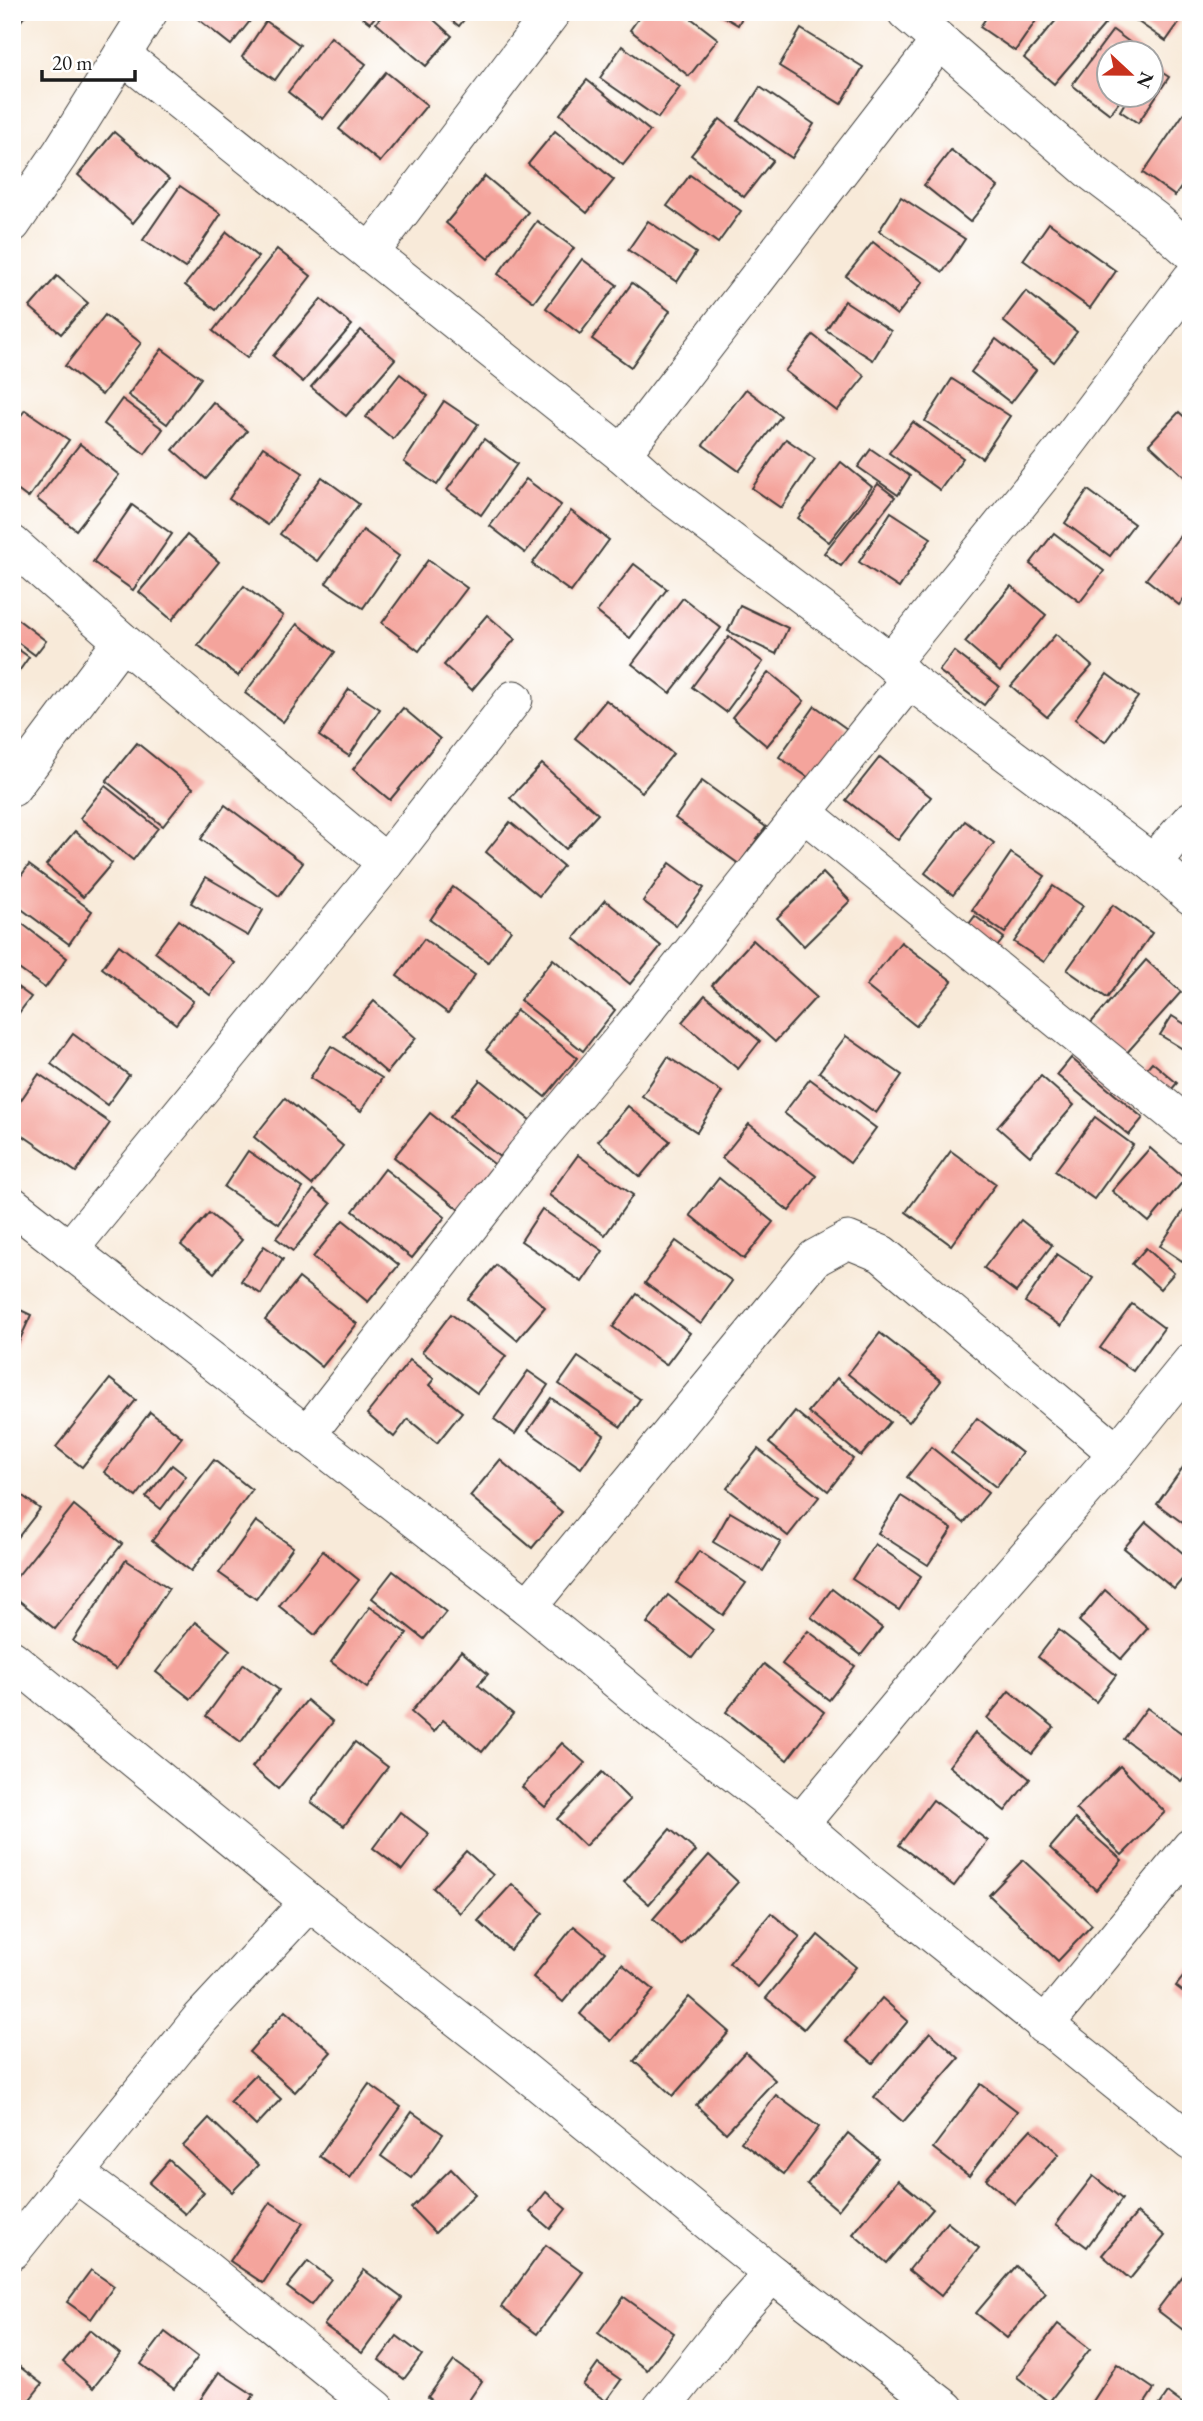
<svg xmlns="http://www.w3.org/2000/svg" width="1203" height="2421" font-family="'EB Garamond',serif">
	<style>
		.building { fill: #f4a49c }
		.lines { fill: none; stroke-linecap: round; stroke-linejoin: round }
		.minor-casing { stroke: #3d3b38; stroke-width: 39 }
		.minor { stroke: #fff; stroke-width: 37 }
	</style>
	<rect width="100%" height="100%" fill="#fff"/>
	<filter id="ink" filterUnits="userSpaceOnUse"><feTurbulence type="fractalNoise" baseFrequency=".0143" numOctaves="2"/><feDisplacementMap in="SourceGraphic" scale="14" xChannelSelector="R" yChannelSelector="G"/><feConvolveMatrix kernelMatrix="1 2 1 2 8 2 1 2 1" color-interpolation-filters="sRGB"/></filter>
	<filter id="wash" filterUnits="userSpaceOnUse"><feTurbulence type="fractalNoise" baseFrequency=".00686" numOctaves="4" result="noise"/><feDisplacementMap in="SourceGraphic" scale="28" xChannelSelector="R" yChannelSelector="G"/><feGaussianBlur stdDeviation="1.57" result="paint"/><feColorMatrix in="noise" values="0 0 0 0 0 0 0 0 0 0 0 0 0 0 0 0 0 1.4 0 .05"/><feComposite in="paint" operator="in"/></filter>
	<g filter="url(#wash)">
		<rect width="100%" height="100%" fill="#f8ead9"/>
		<g id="blocks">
			<g class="building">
				<path d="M12,12H28L12,32Z"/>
				<path d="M189,12H257L231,45Z"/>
				<path d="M356,12H379L370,23Z"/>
				<path d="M385,12H425L452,36L426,66L376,23Z"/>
				<path d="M441,12H470L459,26Z"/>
				<path d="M643,12H683L718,39L689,76L630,30Z"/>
				<path d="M716,12H745L738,25Z"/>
				<path d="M990,12H1042L1015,51L980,27Z"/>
				<path d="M1063,12H1091L1105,24L1054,84L1024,58Z"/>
				<path d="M1134,12H1167L1180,21L1166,41L1131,17Z"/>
				<path d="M266,21L300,45L275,80L242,57Z"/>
				<path d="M801,29L863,67L841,104L779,66Z"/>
				<path d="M1113,30L1143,52H1108V94H1125L1110,114L1072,85Z"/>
				<path d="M331,37L366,64L323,119L288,92Z"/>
				<path d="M622,46L680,87L658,118L600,78Z"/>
				<path d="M1150,65L1169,77L1138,123L1120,111L1130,94H1150Z"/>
				<path d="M386,72L427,105L380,162L339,129Z"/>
				<path d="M587,80L650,131L623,165L560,114Z"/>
				<path d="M760,87L814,124L792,158L738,121Z"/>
				<path d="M1191,103V173L1175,196L1143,173Z"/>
				<path d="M720,119L773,160L744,197L691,155Z"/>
				<path d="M555,131L614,180L587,213L528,164Z"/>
				<path d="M114,132L169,179L133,223L78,175Z"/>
				<path d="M951,150L998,187L970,222L924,185Z"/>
				<path d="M690,175L741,211L718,243L667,206Z"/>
				<path d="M485,176L528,212L488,259L446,223Z"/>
				<path d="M180,186L221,214L185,268L143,240Z"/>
				<path d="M901,197L965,239L943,272L879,231Z"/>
				<path d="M537,221L574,248L534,302L498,274Z"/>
				<path d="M648,221L696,253L677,282L628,250Z"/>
				<path d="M1049,223L1116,271L1090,308L1023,260Z"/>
				<path d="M227,232L258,257L216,310L185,285Z"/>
				<path d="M873,242L923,282L897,315L846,276Z"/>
				<path d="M277,249L311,276L247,358L213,331Z"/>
				<path d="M582,259L617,285L580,334L546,308Z"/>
				<path d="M57,276L88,303L61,334L30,307Z"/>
				<path d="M632,283L670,311L631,367L592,339Z"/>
				<path d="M1026,291L1077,332L1054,362L1003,321Z"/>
				<path d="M321,299L352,325L303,382L273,356Z"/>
				<path d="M845,301L891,331L873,360L826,330Z"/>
				<path d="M105,315L141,343L102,395L65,366Z"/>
				<path d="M361,330L395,359L346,416L311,387Z"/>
				<path d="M813,335L865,376L837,411L785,371Z"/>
				<path d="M996,339L1036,370L1011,403L971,372Z"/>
				<path d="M162,349L201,378L167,424L128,395Z"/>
				<path d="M400,374L428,396L393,439L366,417Z"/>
				<path d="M952,379L1010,416L982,458L925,421Z"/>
				<path d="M746,389L781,416L739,471L703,445Z"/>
				<path d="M122,399L163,429L145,454L104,424Z"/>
				<path d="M444,401L478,424L437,485L404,462Z"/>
				<path d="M213,402L247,431L206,479L173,450Z"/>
				<path d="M25,410L69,440L28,498L12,486V428Z"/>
				<path d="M1179,412L1191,423V483L1149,444Z"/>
				<path d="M913,422L963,458L940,490L889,453Z"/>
				<path d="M484,439L517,464L481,515L447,490Z"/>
				<path d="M786,439L815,459L781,508L752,488Z"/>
				<path d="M80,444L119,475L76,530L37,499Z"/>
				<path d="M263,447L303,473L268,525L229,499Z"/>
				<path d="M871,449L910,476L898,495L858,467Z"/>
				<path d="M841,462L872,487L829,542L798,518Z"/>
				<path d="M322,477L359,504L317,561L280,534Z"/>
				<path d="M526,479L561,505L525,553L490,526Z"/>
				<path d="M878,484L895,497L841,566L824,553Z"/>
				<path d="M1088,490L1134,524L1110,556L1065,523Z"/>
				<path d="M132,505L172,534L133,590L93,562Z"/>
				<path d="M571,511L609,540L571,592L532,564Z"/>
				<path d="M891,512L931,538L899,588L859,562Z"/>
				<path d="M363,530L399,556L363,608L326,583Z"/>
				<path d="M1054,533L1104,571L1080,602L1030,564Z"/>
				<path d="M187,535L219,562L172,620L139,592Z"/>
				<path d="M1180,536L1191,545V589L1179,605L1146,579Z"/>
				<path d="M428,560L467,588L419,651L382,623Z"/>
				<path d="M634,564L667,589L630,638L597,612Z"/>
				<path d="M244,586L283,616L238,676L198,645Z"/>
				<path d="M1011,586L1046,615L1000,672L965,642Z"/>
				<path d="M683,598L721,628L670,693L632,664Z"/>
				<path d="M740,605L788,628L776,654L728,631Z"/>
				<path d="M12,615L46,641L35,655L12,638Z"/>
				<path d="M487,615L515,639L472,690L444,665Z"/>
				<path d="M297,624L335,652L283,722L245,693Z"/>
				<path d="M1056,634L1092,666L1047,717L1011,686Z"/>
				<path d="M729,637L763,662L726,712L692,687Z"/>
				<path d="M12,645L29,657L12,681Z"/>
				<path d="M954,651L999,686L984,705L939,671Z"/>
				<path d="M769,672L804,701L767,746L732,717Z"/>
				<path d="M1107,674L1138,697L1105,742L1075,719Z"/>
				<path d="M349,689L380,709L349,756L319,736Z"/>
				<path d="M606,700L673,754L642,792L575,738Z"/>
				<path d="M815,706L847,729L812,780L779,757Z"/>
				<path d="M403,708L440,739L390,800L353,769Z"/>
				<path d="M137,743L193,788L163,826L106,781Z"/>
				<path d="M880,757L931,797L898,840L846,800Z"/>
				<path d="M542,764L598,814L566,849L510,798Z"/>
				<path d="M702,781L766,827L739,864L675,818Z"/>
				<path d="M105,786L158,828L133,860L80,818Z"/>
				<path d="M225,805L303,863L279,896L201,839Z"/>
				<path d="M965,821L994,843L953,895L925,873Z"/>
				<path d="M510,822L563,866L539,896L486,852Z"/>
				<path d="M75,831L112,863L83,897L46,865Z"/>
				<path d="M1011,853L1045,876L1005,933L972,910Z"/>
				<path d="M670,863L704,888L676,926L643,901Z"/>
				<path d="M29,865L92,911L69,944L12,902V888Z"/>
				<path d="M823,873L850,901L804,946L777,918Z"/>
				<path d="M206,877L263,910L248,936L191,903Z"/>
				<path d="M1053,886L1083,906L1044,962L1014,942Z"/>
				<path d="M453,887L511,930L488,962L430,920Z"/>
				<path d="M605,900L661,946L630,984L574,938Z"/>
				<path d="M1113,905L1152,933L1107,998L1067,970Z"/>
				<path d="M12,916L67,958L45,988L12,964Z"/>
				<path d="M975,916L1004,938L989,957L960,936Z"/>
				<path d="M179,920L235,963L210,995L155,952Z"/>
				<path d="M424,939L475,975L448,1013L397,976Z"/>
				<path d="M753,940L816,997L775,1042L712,985Z"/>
				<path d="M901,942L952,981L916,1026L866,986Z"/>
				<path d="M119,945L193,1001L176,1024L102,968Z"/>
				<path d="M553,959L615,1010L583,1051L520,1000Z"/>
				<path d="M1146,960L1181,992L1124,1056L1089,1025Z"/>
				<path d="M12,983L31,997L12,1022Z"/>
				<path d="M705,995L760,1041L738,1069L682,1022Z"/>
				<path d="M374,1001L416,1038L387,1073L344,1036Z"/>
				<path d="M517,1010L577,1058L545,1097L486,1050Z"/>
				<path d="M1172,1016L1191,1028V1054L1160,1035Z"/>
				<path d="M73,1034L129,1075L107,1105L51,1064Z"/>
				<path d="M846,1036L902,1075L876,1113L819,1072Z"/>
				<path d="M331,1046L382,1078L361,1111L310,1078Z"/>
				<path d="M668,1057L722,1092L697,1132L642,1096Z"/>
				<path d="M1071,1058L1143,1118L1129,1135L1057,1075Z"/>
				<path d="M1152,1062L1177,1083L1165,1097L1140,1076Z"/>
				<path d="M39,1074L110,1123L76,1172L12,1128V1113Z"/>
				<path d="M1041,1076L1074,1105L1030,1156L997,1127Z"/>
				<path d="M810,1079L876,1128L850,1163L784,1113Z"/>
				<path d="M480,1080L531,1121L501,1158L450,1117Z"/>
				<path d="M285,1098L343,1146L312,1185L254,1137Z"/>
				<path d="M628,1106L670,1141L640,1177L598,1141Z"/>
				<path d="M430,1113L499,1168L463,1213L394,1157Z"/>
				<path d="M1095,1117L1133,1145L1094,1199L1055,1171Z"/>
				<path d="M749,1124L816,1176L789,1211L722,1158Z"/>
				<path d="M1150,1148L1185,1179L1149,1222L1112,1191Z"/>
				<path d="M248,1151L303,1188L279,1224L224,1187Z"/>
				<path d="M951,1151L996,1184L951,1245L906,1212Z"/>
				<path d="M578,1155L633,1195L605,1235L549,1195Z"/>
				<path d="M385,1169L445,1217L412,1258L353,1211Z"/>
				<path d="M719,1178L773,1222L744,1259L690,1215Z"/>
				<path d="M314,1190L331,1204L293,1251L276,1238Z"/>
				<path d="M1191,1200V1267L1160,1246Z"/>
				<path d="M542,1209L603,1251L582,1282L521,1241Z"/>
				<path d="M209,1213L242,1240L214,1273L181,1245Z"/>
				<path d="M343,1220L399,1265L368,1302L313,1257Z"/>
				<path d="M1021,1220L1052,1245L1016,1292L984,1268Z"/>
				<path d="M676,1241L732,1281L701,1324L645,1283Z"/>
				<path d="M264,1246L283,1259L261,1294L241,1281Z"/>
				<path d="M1146,1248L1174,1273L1160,1289L1132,1264Z"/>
				<path d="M1057,1254L1093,1278L1061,1326L1025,1302Z"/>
				<path d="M496,1265L545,1307L517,1340L468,1299Z"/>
				<path d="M299,1278L357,1324L322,1367L265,1320Z"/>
				<path d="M637,1294L690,1333L666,1365L613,1327Z"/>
				<path d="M1132,1304L1164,1328L1133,1371L1100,1348Z"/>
				<path d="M12,1306L31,1315L12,1357Z"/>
				<path d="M451,1314L506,1356L477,1393L422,1352Z"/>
				<path d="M880,1333L941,1381L909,1422L848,1374Z"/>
				<path d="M578,1357L640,1399L621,1427L559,1384Z"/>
				<path d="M410,1360L434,1379L429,1385L462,1412L437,1443L408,1419L394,1437L367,1414Z"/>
				<path d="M528,1371L548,1385L515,1434L494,1419Z"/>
				<path d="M837,1378L890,1422L861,1456L808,1412Z"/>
				<path d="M110,1379L136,1400L82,1467L56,1447Z"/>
				<path d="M551,1398L604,1435L581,1468L528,1431Z"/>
				<path d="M795,1411L853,1459L828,1491L769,1443Z"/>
				<path d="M150,1412L182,1437L136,1497L104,1472Z"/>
				<path d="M977,1418L1022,1453L996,1487L951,1452Z"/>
				<path d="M931,1447L988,1493L964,1523L907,1477Z"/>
				<path d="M758,1449L819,1497L788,1536L727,1488Z"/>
				<path d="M1191,1456V1529L1157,1504Z"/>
				<path d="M214,1460L252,1490L191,1571L152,1541Z"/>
				<path d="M500,1460L562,1512L532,1548L470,1496Z"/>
				<path d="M172,1465L186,1476L161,1509L146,1497Z"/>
				<path d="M12,1488L40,1509L12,1545Z"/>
				<path d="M901,1496L952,1529L928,1565L878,1533Z"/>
				<path d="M74,1505L122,1544L55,1629L12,1595V1583Z"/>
				<path d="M730,1512L781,1542L763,1571L713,1542Z"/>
				<path d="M256,1521L293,1547L256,1599L219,1573Z"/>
				<path d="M1146,1522L1191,1560V1569L1174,1589L1124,1548Z"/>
				<path d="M875,1544L921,1576L899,1610L852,1579Z"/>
				<path d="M323,1551L359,1580L315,1635L279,1606Z"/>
				<path d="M699,1551L746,1583L723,1615L677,1583Z"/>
				<path d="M126,1560L169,1588L116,1669L73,1641Z"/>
				<path d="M393,1571L446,1612L424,1639L372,1598Z"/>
				<path d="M832,1589L882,1628L861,1655L811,1617Z"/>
				<path d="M1105,1590L1148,1628L1121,1659L1079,1621Z"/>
				<path d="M668,1595L713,1630L692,1658L647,1623Z"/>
				<path d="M370,1607L407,1633L367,1688L331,1662Z"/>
				<path d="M195,1622L230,1650L191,1699L156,1672Z"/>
				<path d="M1059,1630L1116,1675L1096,1702L1038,1657Z"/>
				<path d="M808,1631L855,1666L829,1700L782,1664Z"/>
				<path d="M461,1651L488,1674L478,1685L513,1714L482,1752L443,1720L434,1732L411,1712Z"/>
				<path d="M244,1664L279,1690L241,1742L206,1716Z"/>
				<path d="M764,1664L824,1712L787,1760L726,1712Z"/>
				<path d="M1009,1691L1054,1727L1032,1754L987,1718Z"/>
				<path d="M307,1700L333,1722L278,1789L252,1767Z"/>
				<path d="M1147,1708L1191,1740V1768L1181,1781L1124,1739Z"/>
				<path d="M975,1733L1030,1779L1005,1811L949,1766Z"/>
				<path d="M355,1742L388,1767L344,1826L311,1802Z"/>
				<path d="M562,1743L585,1763L545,1807L522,1787Z"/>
				<path d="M1120,1766L1165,1812L1122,1855L1076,1809Z"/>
				<path d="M602,1772L630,1800L585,1846L557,1819Z"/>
				<path d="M933,1800L988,1841L954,1886L899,1845Z"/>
				<path d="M400,1812L429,1834L402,1870L373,1848Z"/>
				<path d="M1075,1819L1122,1860L1096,1890L1050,1848Z"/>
				<path d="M670,1829L696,1851L649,1904L624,1882Z"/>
				<path d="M466,1851L493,1875L460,1913L433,1888Z"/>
				<path d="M709,1855L738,1882L681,1945L653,1919Z"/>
				<path d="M1023,1860L1092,1925L1058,1961L989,1895Z"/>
				<path d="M512,1884L543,1913L510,1950L478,1921Z"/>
				<path d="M771,1913L800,1937L758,1987L729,1963Z"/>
				<path d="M574,1926L605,1952L563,2002L533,1977Z"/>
				<path d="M818,1935L856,1967L804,2029L766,1998Z"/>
				<path d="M622,1964L654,1990L611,2041L580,2014Z"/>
				<path d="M1191,1967V1998L1176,1986Z"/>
				<path d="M689,1997L729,2032L673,2096L634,2061Z"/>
				<path d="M882,1998L908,2021L873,2063L846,2041Z"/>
				<path d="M285,2011L331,2052L295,2092L249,2052Z"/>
				<path d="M930,2032L959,2058L903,2122L874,2097Z"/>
				<path d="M745,2052L775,2080L726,2133L696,2105Z"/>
				<path d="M255,2075L281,2099L256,2126L230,2101Z"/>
				<path d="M369,2084L401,2107L350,2178L319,2156Z"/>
				<path d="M981,2084L1017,2111L969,2176L933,2148Z"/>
				<path d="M776,2095L819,2127L784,2174L741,2142Z"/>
				<path d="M412,2112L443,2134L412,2178L381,2156Z"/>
				<path d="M209,2118L258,2165L232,2192L183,2146Z"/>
				<path d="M1031,2129L1059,2154L1015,2204L986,2179Z"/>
				<path d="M848,2133L879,2159L838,2210L807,2184Z"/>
				<path d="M169,2160L204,2192L185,2214L149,2183Z"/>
				<path d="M451,2169L475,2194L435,2233L411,2208Z"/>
				<path d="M1093,2176L1122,2199L1087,2247L1056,2224Z"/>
				<path d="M898,2180L933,2209L887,2263L853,2234Z"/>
				<path d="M546,2192L566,2209L550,2229L530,2212Z"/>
				<path d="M270,2202L303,2223L263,2283L230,2261Z"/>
				<path d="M1137,2213L1165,2236L1130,2279L1102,2255Z"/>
				<path d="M947,2222L979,2248L941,2296L909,2270Z"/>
				<path d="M546,2245L583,2272L537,2334L501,2307Z"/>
				<path d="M308,2261L331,2279L311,2305L287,2287Z"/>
				<path d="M1191,2265V2336L1157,2310Z"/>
				<path d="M1016,2266L1046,2293L1007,2338L976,2313Z"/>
				<path d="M91,2270L114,2286L91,2319L67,2302Z"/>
				<path d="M364,2270L402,2298L362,2353L324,2325Z"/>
				<path d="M624,2297L674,2333L647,2370L598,2333Z"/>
				<path d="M1058,2324L1090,2349L1049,2402L1017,2377Z"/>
				<path d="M90,2330L120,2354L93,2388L63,2362Z"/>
				<path d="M165,2332L198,2357L174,2389L141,2364Z"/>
				<path d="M397,2336L422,2355L404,2379L379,2360Z"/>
				<path d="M454,2361L482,2381L463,2409H444L428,2397Z"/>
				<path d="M16,2364L42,2384L27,2403L12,2392V2369Z"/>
				<path d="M598,2364L621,2380L606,2401L583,2385Z"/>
				<path d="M1117,2364L1154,2389L1141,2409H1088Z"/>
				<path d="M219,2372L254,2395L245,2409H194Z"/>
				<path d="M1168,2393L1190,2409H1157Z"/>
			</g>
		</g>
	</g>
	<g filter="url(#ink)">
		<use href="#blocks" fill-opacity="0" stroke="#3d3b38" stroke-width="2"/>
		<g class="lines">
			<g class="minor-casing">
				<g id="minor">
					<path d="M149,12L122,55L622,454L658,486L891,662L909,680L1153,863L1191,896"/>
					<path d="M906,12L1089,170L1155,220L1191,252"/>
					<path d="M12,224L60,154L122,55"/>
					<path d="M370,253L552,12"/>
					<path d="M622,454L939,42"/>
					<path d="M12,544L122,641L386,863L514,699"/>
					<path d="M891,662L1060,453L1191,279"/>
					<path d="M12,788L122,641"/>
					<path d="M804,813L1191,1128"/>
					<path d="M1153,863L1191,820"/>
					<path d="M12,1205L528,1607L656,1713L800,1824L862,1877L1191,2142"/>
					<path d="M69,1250L386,863"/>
					<path d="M306,1436L525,1155L629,1031L909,680"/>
					<path d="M528,1607L815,1258L848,1240L882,1254L1117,1453"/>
					<path d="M12,1659L309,1902L513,2062L772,2274L946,2409"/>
					<path d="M800,1824L951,1643L1117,1453L1191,1362"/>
					<path d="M1044,2026L1191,1847"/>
					<path d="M76,2174L204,2268L377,2409"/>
					<path d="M12,2251L201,2018L309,1902"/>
					<path d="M661,2409L732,2319L772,2274"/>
				</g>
			</g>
			<use href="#minor" class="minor"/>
		</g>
	</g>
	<rect width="1203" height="2421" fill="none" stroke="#fff" stroke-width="42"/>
	<g transform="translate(1130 74) rotate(112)"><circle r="33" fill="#ffffff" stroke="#a4a4a4" stroke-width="2"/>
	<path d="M0-5L12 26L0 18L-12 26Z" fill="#c8321e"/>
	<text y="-10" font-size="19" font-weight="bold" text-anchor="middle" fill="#1c1c1c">N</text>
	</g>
	<path d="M42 70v10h93v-10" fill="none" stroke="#1c1c1c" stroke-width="3.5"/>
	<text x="52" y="70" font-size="21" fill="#1c1c1c" stroke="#ffffff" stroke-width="5" paint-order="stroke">20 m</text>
</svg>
